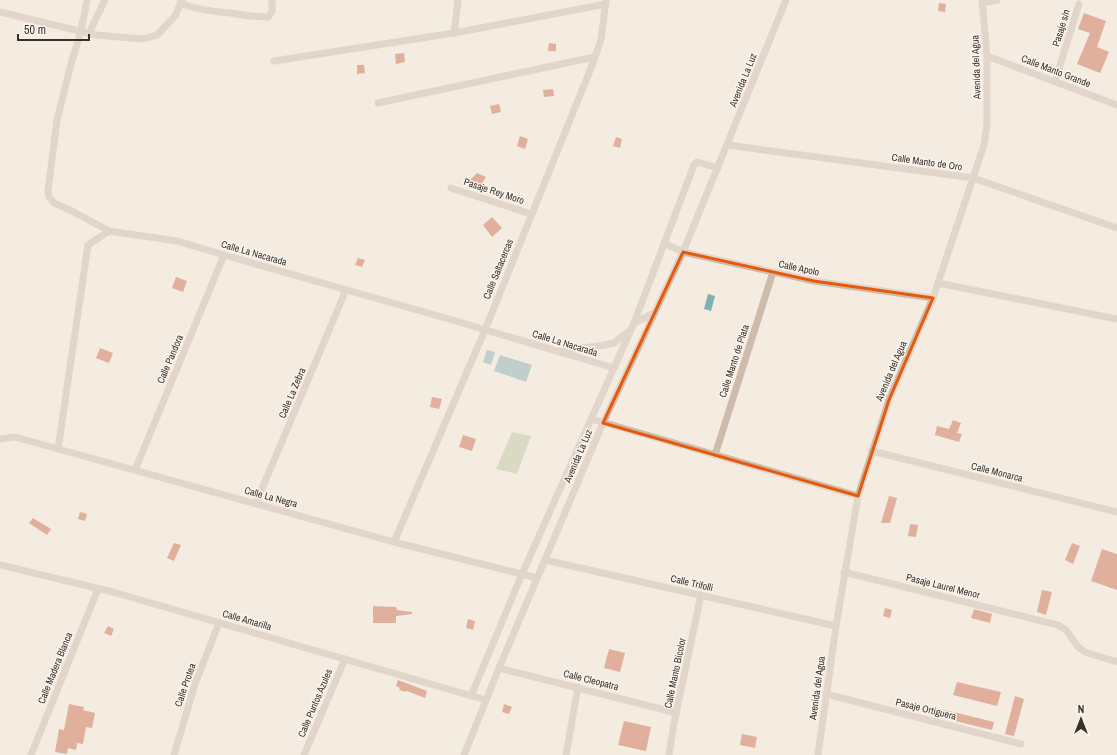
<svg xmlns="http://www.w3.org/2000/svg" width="1117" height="755" font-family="'Archivo Narrow',sans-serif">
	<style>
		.green { fill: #b8c4a0 }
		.water { fill: #7fb0b2 }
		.building { fill: #c8694b }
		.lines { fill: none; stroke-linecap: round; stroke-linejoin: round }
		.minor { stroke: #cdbbac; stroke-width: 7 }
		.marked { fill: none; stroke: #e8590c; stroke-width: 3; stroke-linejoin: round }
		.labels { text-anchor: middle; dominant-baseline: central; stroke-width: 3; stroke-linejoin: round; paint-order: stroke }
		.street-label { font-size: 10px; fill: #3b302b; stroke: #fbf5ee }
	</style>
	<rect width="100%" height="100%" fill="#f4ebe1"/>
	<path class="green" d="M512,432L531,436L517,474L496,469Z"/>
	<g class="water">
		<path d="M708,294L715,296L711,311L704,309Z"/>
		<path d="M487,350L495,352L491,365L483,362Z"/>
		<path d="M500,355L532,365L526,382L494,371Z"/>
	</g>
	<g class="building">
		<path d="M939,3L946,4L945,12L938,11Z"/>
		<path d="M1084,13L1106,21L1097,47L1109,52L1100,73L1077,64L1090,33L1078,29Z"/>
		<path d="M549,43L556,44V51H548Z"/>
		<path d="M404,53L405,62L396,64L395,54Z"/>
		<path d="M357,65H364L365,73L357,74Z"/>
		<path d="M553,89L554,96L544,97L543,90Z"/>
		<path d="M499,104L501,112L492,114L490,106Z"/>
		<path d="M520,136L528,139L525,149L517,146Z"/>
		<path d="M616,137L622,139L620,148L613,146Z"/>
		<path d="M477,173L486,177L480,187L469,181Z"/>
		<path d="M492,217L502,228L492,237L483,225Z"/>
		<path d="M358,258L365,260L362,267L355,265Z"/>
		<path d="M176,277L187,281L183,292L172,288Z"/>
		<path d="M100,348L113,353L109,363L96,358Z"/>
		<path d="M432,397L442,399L439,409L430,407Z"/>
		<path d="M953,420L961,423L957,433L962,434L959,442L935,435L937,426L949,429Z"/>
		<path d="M463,435L476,439L472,451L459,447Z"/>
		<path d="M889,496L897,498L890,523H881Z"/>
		<path d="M80,512L87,514L85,521L78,519Z"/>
		<path d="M33,518L51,529L47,535L29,523Z"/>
		<path d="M910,524L918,525L916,537L908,536Z"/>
		<path d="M174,543L181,545L174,561L167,558Z"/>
		<path d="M1072,543L1080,546L1073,564L1065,560Z"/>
		<path d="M1102,549L1117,554V590L1091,581Z"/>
		<path d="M1042,590L1052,592L1046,615L1037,612Z"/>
		<path d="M373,606L396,607L397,610L412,612V614L396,616V623H373Z"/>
		<path d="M885,608L892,610L890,618L883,616Z"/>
		<path d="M974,609L992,614L990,623L971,618Z"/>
		<path d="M468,619L475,621L473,630L466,628Z"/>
		<path d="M108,626L114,629L111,636L104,633Z"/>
		<path d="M609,649L625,653L620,672L604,668Z"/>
		<path d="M398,680L427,691L425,698L407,691L406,692L399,690L400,688L396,686Z"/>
		<path d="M957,682L1001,692L997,706L953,695Z"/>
		<path d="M1015,696L1024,699L1014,736L1005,734Z"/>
		<path d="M69,704L84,707L83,710L95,713L92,728L86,727L83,744L77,743L76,750L68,748L67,754L55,752L59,729L64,730Z"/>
		<path d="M504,704L512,707L509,714L502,712Z"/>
		<path d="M937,708L994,722L992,730L935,716Z"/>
		<path d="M624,721L651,727L646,751L618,745Z"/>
		<path d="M742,734L757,737L755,748L740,745Z"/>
	</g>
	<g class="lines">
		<g class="minor">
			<path d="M87,0L81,31L71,64L57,120L48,191L49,197L54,203L72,211L109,231"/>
			<path d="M180,3C197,10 212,11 230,13C242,15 255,17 268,17L272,12V0"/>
			<path d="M982,3L997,0"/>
			<path d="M0,12L96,35L143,39L157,35L175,16L182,0"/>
			<path d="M89,33L105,0"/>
			<path d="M454,33L458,0"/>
			<path d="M987,56L1117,105"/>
			<path d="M274,61L454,33L606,4"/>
			<path d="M1055,81L1079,4"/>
			<path d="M378,103L594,57"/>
			<path d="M727,145L973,178L1117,228"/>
			<path d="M451,188L531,214"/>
			<path d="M664,243L683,252L814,281L933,298"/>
			<path d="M938,283L1117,319"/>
			<path d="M634,323L654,313"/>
			<path d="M561,351L605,345L614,343L628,332"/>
			<path d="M591,419L858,496"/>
			<path d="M0,439L15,437L394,542L537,578"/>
			<path d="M58,449L88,245L109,231L177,241L224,255L449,319L614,368"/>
			<path d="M872,451L1117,512"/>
			<path d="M715,455L773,272"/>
			<path d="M135,470L224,255"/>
			<path d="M256,503L346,290"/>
			<path d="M394,542L485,330L591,68L601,40L606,0"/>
			<path d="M545,560L836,626"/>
			<path d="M0,565L113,592L486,700"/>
			<path d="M844,572L1058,625L1066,630L1078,647L1085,652L1117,662"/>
			<path d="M499,668L677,713"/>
			<path d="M826,694L1021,744"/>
			<path d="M471,696L522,574L634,323L694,165L697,162L718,168"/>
			<path d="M31,755L98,589"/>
			<path d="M174,755L195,684L219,623"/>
			<path d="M304,755L345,659"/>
			<path d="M464,755L499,668L603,423L683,252L786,0"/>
			<path d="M566,755L578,687"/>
			<path d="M669,755L674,723L701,595"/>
			<path d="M818,755L836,626L858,496L889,400L933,298L984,145L987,124V56L982,0"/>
		</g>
	</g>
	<path d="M0 0H1117V755H0ZM683,252L814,281L933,298L889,400L858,496L603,423Z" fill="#f4ebe1" fill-opacity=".55" fill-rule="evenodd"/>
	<path class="marked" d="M683,252L814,281L933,298L889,400L858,496L603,423Z"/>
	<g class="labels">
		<g class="street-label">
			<text transform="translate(1061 28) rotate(-73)">Pasaje s/n</text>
			<text transform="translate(976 67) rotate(-92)">Avenida del Agua</text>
			<text transform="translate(1056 71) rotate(21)">Calle Manto Grande</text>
			<text transform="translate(743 80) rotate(-68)">Avenida La Luz</text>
			<text transform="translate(927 162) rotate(8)">Calle Manto de Oro</text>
			<text transform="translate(494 191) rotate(18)">Pasaje Rey Moro</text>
			<text transform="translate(254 253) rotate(16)">Calle La Nacarada</text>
			<text transform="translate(799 268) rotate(12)">Calle Apolo</text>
			<text transform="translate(498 269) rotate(-68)">Calle Saltacercas</text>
			<text transform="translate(565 343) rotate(17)">Calle La Nacarada</text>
			<text transform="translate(170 359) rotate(-67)">Calle Pandora</text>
			<text transform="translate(734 361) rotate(-72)">Calle Manto de Plata</text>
			<text transform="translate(891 371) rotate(-67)">Avenida del Agua</text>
			<text transform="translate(292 393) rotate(-67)">Calle La Zebra</text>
			<text transform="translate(578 456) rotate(-67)">Avenida La Luz</text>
			<text transform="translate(997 472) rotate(14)">Calle Monarca</text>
			<text transform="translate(271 497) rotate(15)">Calle La Negra</text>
			<text transform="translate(692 583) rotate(13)">Calle Trifolli</text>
			<text transform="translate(943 586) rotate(14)">Pasaje Laurel Menor</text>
			<text transform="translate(247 620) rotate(16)">Calle Amarilla</text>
			<text transform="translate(55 668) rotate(-68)">Calle Madera Blanca</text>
			<text transform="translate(675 673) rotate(-78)">Calle Manto Bicolor</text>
			<text transform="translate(591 680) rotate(14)">Calle Cleopatra</text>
			<text transform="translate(185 685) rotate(-71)">Calle Protea</text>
			<text transform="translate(817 688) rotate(-82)">Avenida del Agua</text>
			<text transform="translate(315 703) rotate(-67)">Calle Puntos Azules</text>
			<text transform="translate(926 709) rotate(14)">Pasaje Ortiguera</text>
		</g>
	</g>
	<g transform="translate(1081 719)" stroke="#fbf5ee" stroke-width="3" paint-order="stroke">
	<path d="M0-3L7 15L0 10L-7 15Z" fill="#3b302b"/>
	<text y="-6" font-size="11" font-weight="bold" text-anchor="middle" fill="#3b302b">N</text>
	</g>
	<path d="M18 34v6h71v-6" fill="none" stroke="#3b302b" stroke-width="2"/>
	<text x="24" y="34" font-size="12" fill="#3b302b" stroke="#fbf5ee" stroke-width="3" paint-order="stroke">50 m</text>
</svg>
